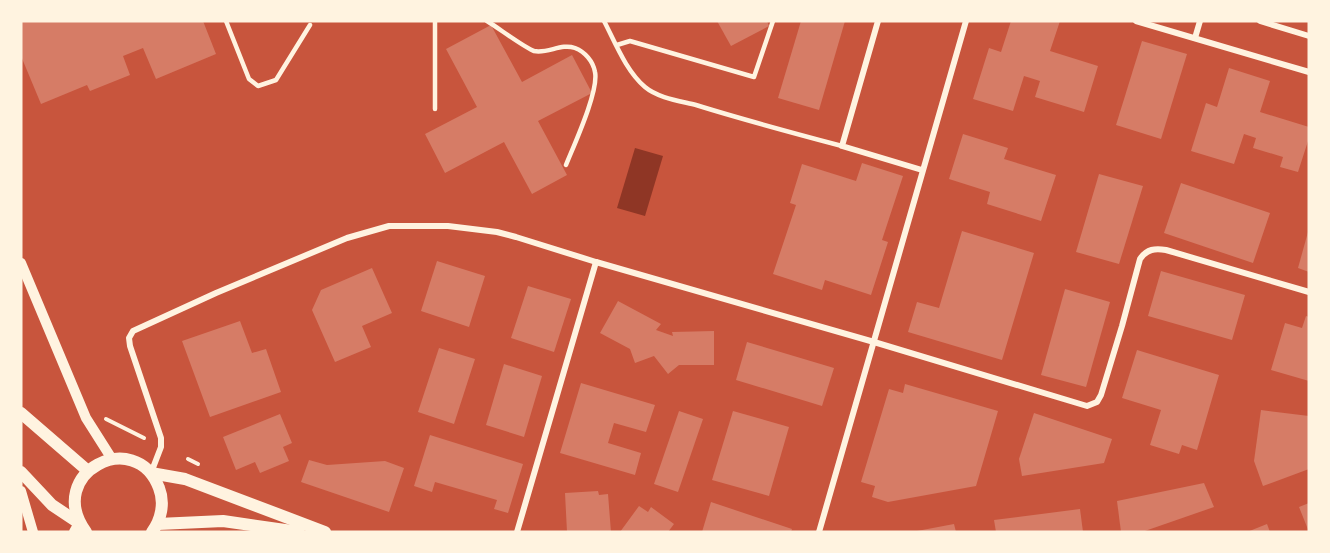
<svg xmlns="http://www.w3.org/2000/svg" width="1330" height="553" font-family="'Fira Sans',sans-serif">
	<style>
		.water { fill: #8f3625 }
		.building { fill: #d67c66 }
		.lines { fill: none; stroke-linecap: round; stroke-linejoin: round }
		.path { stroke: #fff3e0; stroke-width: 4 }
		.service { stroke: #fff3e0; stroke-width: 4.5 }
		.minor { stroke: #fff3e0; stroke-width: 6 }
		.tertiary { stroke: #fff3e0; stroke-width: 10 }
		.secondary { stroke: #fff3e0; stroke-width: 12 }
	</style>
	<rect width="100%" height="100%" fill="#c8553d"/>
	<path class="water" d="M635,148L663,156L645,216L617,208Z"/>
	<g class="building">
		<path d="M21,21H203L216,54L156,79L143,48L123,56L130,75L90,91L87,85L41,104L21,56Z"/>
		<path d="M717,21H767L769,26L731,46Z"/>
		<path d="M801,21H845L819,110L778,98Z"/>
		<path d="M1011,21H1060L1050,51L1098,66L1084,112L1035,97L1040,81L1024,76L1013,111L973,99L989,48L1001,52Z"/>
		<path d="M491,25L522,82L572,55L592,93L538,121L567,175L532,194L504,142L445,173L425,134L477,107L446,49Z"/>
		<path d="M1142,41L1187,54L1161,139L1116,125Z"/>
		<path d="M1229,68L1270,81L1260,112L1309,127V138L1298,172L1280,167L1283,157L1253,148L1256,138L1244,134L1234,164L1191,151L1206,103L1217,107Z"/>
		<path d="M963,134L1008,148L1004,159L1056,175L1041,221L987,204L990,192L949,179Z"/>
		<path d="M862,163L903,176L882,240L888,242L871,295L825,280L822,290L773,274L796,205L790,203L802,164L856,181Z"/>
		<path d="M1099,174L1143,186L1119,264L1076,252Z"/>
		<path d="M1181,183L1270,213L1253,263L1164,233Z"/>
		<path d="M962,231L1034,253L1002,360L908,332L917,302L939,308Z"/>
		<path d="M1308,232H1309V272L1298,268Z"/>
		<path d="M437,261L485,276L469,327L421,311Z"/>
		<path d="M372,268L392,313L362,326L371,347L335,362L312,310L321,290Z"/>
		<path d="M1161,271L1245,295L1232,340L1148,316Z"/>
		<path d="M528,286L571,299L554,352L511,338Z"/>
		<path d="M1065,289L1110,302L1086,387L1041,375Z"/>
		<path d="M618,301L661,324L656,330L673,336L672,332L714,331V365H679L668,374L654,356L635,363L630,349L600,333Z"/>
		<path d="M1306,316L1309,317V381L1271,370L1285,323L1302,328Z"/>
		<path d="M240,321L252,353L266,349L281,392L210,417L182,341Z"/>
		<path d="M747,342L834,368L822,406L736,380Z"/>
		<path d="M439,348L475,359L454,424L418,412Z"/>
		<path d="M1137,350L1219,375L1197,450L1182,445L1179,454L1150,445L1161,410L1122,398Z"/>
		<path d="M504,364L542,376L524,437L486,425Z"/>
		<path d="M581,383L655,405L646,432L614,423L608,443L641,453L635,475L560,453Z"/>
		<path d="M905,384L998,411L976,486L888,502L872,497L875,486L861,482L889,389L903,393Z"/>
		<path d="M1261,410L1309,416V469L1263,486L1254,461Z"/>
		<path d="M679,411L703,419L678,492L654,484Z"/>
		<path d="M733,411L789,427L769,496L712,480Z"/>
		<path d="M1034,413L1112,439L1104,463L1022,476L1019,459Z"/>
		<path d="M280,414L292,443L283,447L289,461L260,473L255,462L236,470L223,437Z"/>
		<path d="M430,435L523,464L508,513L494,509L497,500L435,482L432,492L414,486Z"/>
		<path d="M309,460L327,465L385,461L404,468L389,512L301,482Z"/>
		<path d="M1204,483L1214,507L1142,532H1121L1117,501Z"/>
		<path d="M598,491L599,495L608,494L611,532H567L565,493Z"/>
		<path d="M711,502L792,529L791,532H702Z"/>
		<path d="M1309,503V532L1299,507Z"/>
		<path d="M639,506L648,512L651,507L674,524L668,532H620Z"/>
		<path d="M1080,509L1083,532H996L994,520Z"/>
		<path d="M954,524L956,532H917V531Z"/>
		<path d="M1267,524L1270,532H1247Z"/>
	</g>
	<g class="lines">
		<g class="path">
			<path d="M106,419L144,438"/>
			<path d="M188,459L198,464"/>
		</g>
		<g class="service">
			<path d="M226,21L249,79L258,86L276,80L310,25"/>
			<path d="M435,21V109"/>
			<path d="M487,21C497,27 525,48 534,51C548,54 561,43 575,48C585,52 593,61 595,72C599,91 574,145 566,165"/>
			<path d="M604,21C615,42 626,71 645,87C658,98 680,101 696,105C744,120 793,133 842,146"/>
			<path d="M617,45L630,41L754,77L773,21"/>
		</g>
		<g class="minor">
			<path d="M878,21L842,146L922,170"/>
			<path d="M1136,21L1309,72"/>
			<path d="M1260,21L1309,36"/>
			<path d="M1195,38L1200,21"/>
			<path d="M151,473L161,447V438L130,346L129,338L133,331L216,293L347,238L389,226H448L497,232L516,237L596,262L874,342L1087,406L1097,402L1101,395L1122,326L1140,259C1147,249 1155,248 1166,250L1309,292"/>
			<path d="M517,532L596,262"/>
			<path d="M819,532L966,21"/>
		</g>
		<g class="tertiary">
			<path d="M21,263L86,418L112,459"/>
			<path d="M21,491L33,532"/>
			<path d="M74,532L79,523"/>
		</g>
		<g class="secondary">
			<path d="M21,413L88,471"/>
			<path d="M21,472L52,505L79,523"/>
			<path d="M151,473L185,479L325,532"/>
			<path d="M158,524L223,521L299,532"/>
			<path d="M86,532C43,473 136,426 159,488C165,503 161,520 152,532"/>
		</g>
	</g>
	<rect width="1330" height="553" fill="none" stroke="#fff3e0" stroke-width="45"/>
</svg>
